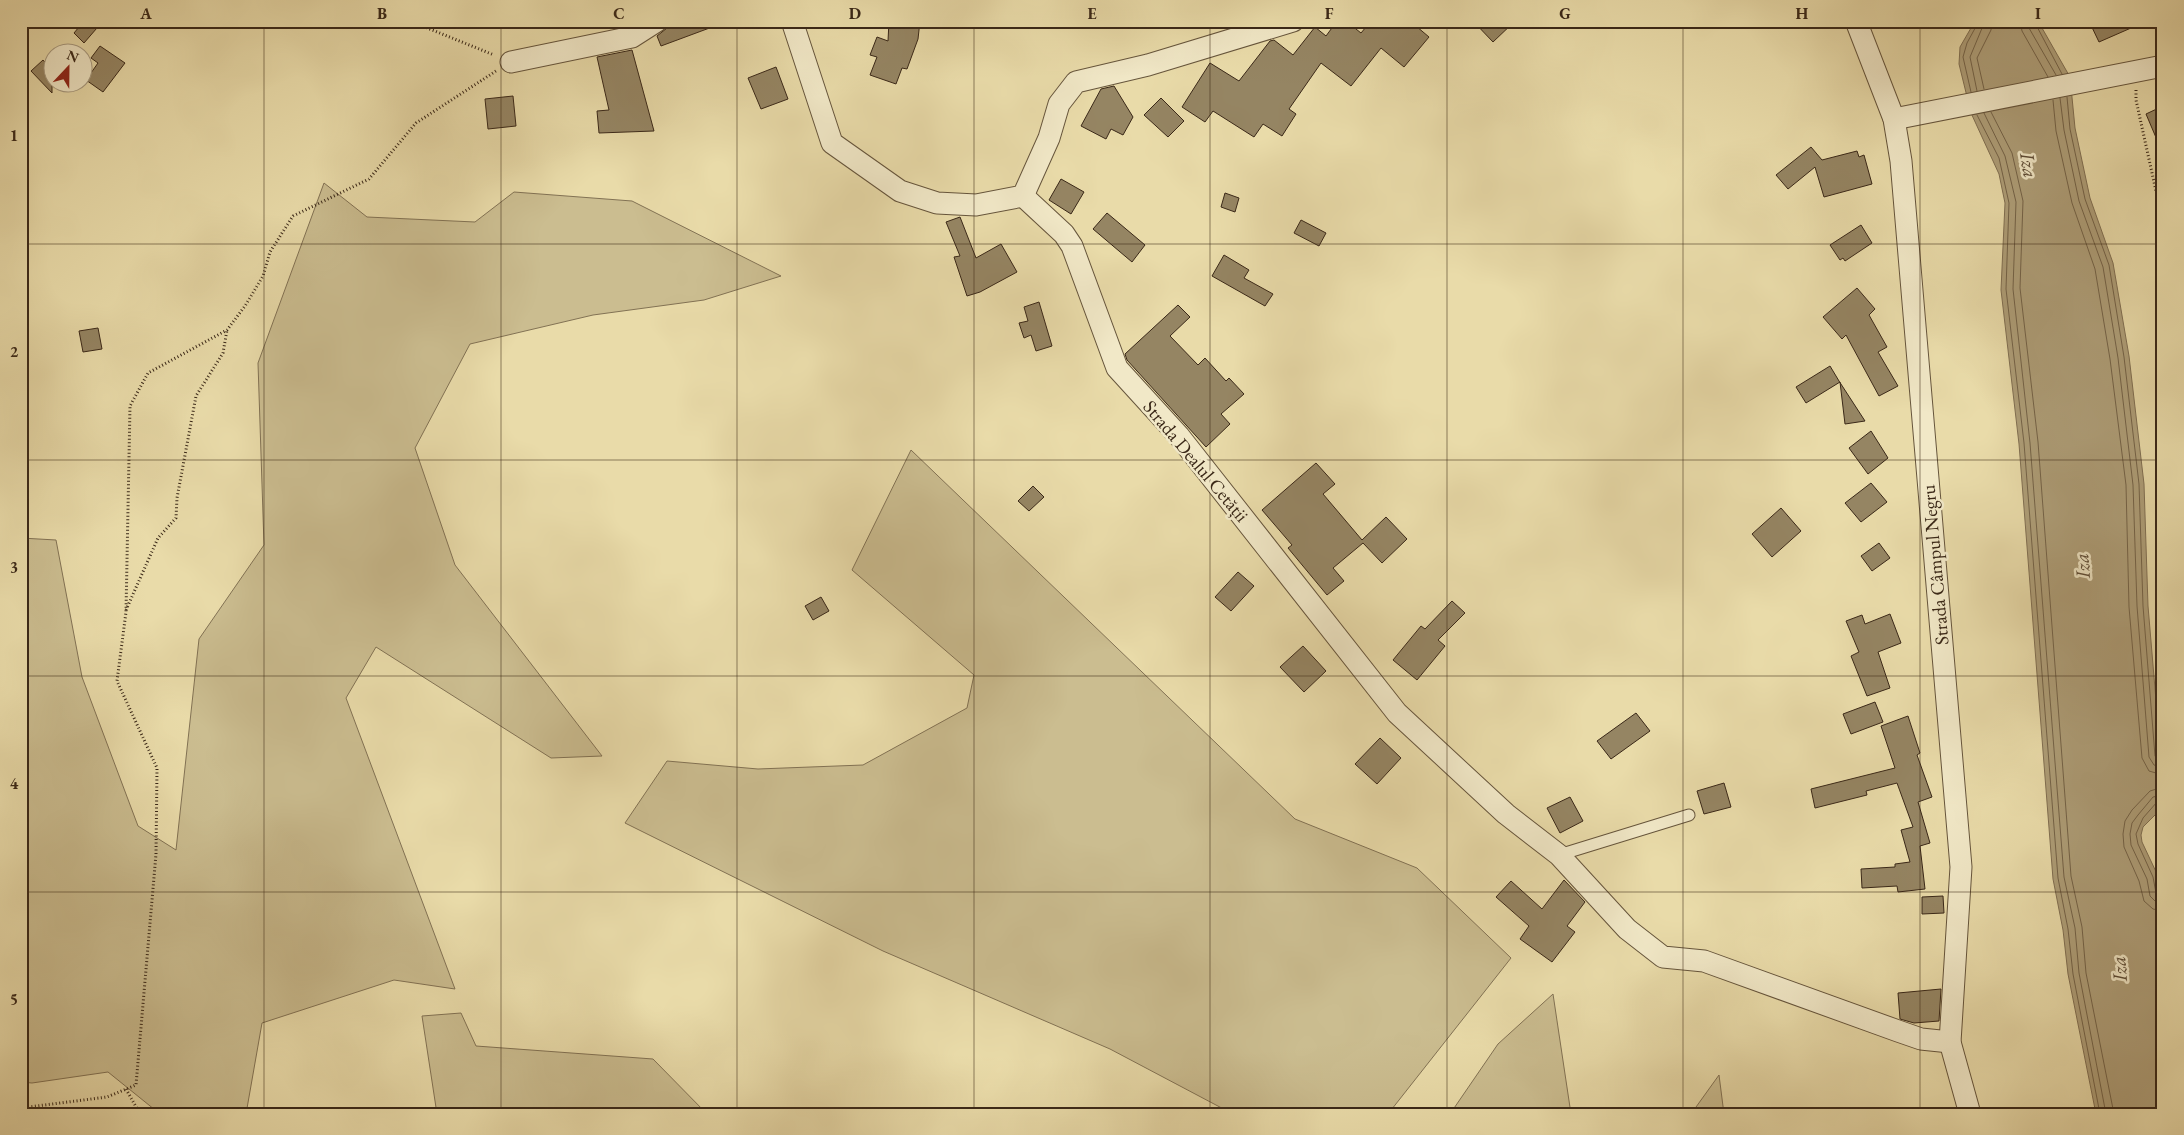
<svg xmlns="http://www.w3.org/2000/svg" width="2184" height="1135" font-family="'EB Garamond',serif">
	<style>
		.green { fill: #cbbd90; stroke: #827254 }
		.water { fill: #ae9e78; stroke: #806f52 }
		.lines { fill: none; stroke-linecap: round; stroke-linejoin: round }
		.shore { stroke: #746348; stroke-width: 1 }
		.building { fill: #958563; stroke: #3a2818 }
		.service-casing { stroke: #66553c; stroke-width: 13 }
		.minor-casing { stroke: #66553c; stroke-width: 23 }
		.path { stroke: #3a2818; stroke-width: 3; stroke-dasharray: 1 2.5; stroke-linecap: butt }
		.service { stroke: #f1e8c7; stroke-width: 11 }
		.minor { stroke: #f1e8c7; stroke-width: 21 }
		.grid { fill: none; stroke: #3a2818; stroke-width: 1; stroke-opacity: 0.55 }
		.labels { text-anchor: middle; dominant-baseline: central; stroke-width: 5; stroke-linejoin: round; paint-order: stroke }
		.street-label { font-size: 19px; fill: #3a2818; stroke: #f1e8c7 }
		.water-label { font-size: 20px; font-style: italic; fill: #5d4b35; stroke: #f1e8c7 }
		.neatline { fill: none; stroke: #3a2818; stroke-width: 2 }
		.grid-label { font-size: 16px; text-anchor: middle; font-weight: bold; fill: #3a2818 }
	</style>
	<rect width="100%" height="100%" fill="#e9dba9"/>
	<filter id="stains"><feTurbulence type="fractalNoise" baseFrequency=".004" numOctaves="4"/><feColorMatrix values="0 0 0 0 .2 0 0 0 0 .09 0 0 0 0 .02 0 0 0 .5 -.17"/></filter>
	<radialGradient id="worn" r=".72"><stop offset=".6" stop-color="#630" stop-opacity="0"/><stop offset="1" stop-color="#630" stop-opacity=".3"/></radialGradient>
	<g class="green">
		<path d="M324,183L367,217L475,222L514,192L632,201L781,276L704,300L593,315L470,344L415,448L455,565L602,756L551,758L376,647L346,698L455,989L394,980L262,1023L246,1114H160L108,1072L32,1083L21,1082V538L56,540L82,677L138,826L176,850L199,639L264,545L258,363Z"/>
		<path d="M911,450L1295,819L1417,868L1511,958L1388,1114H1233L1110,1049L883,951L625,823L667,761L758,769L863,765L967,708L974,675L852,570Z"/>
		<path d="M1553,994L1571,1114H1450L1498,1044Z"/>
		<path d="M461,1013L476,1046L653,1059L707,1114H437L422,1016Z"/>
		<path d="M1719,1075L1724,1114H1691Z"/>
	</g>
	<path class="water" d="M1975,21H2038L2070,77L2075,128L2090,198L2113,263L2129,356L2144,484L2148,606L2163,783L2161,805L2158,812L2143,827L2141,835L2142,842L2158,876L2163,905V1114H2096L2068,974L2063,930L2053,879L2019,444L2001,290L2005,203L1999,174L1971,113L1959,64L1960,47Z"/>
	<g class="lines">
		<g class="shore">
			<path d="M2020,21L2022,31L2048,77"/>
			<path d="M2027,21L2029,28L2056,75"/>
			<path d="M2034,21L2062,74"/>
			<path d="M1984,89L1977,58L1991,30L1992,21"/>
			<path d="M1977,91L1970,57L1985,21"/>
			<path d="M1971,92L1963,57L1967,43L1979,21"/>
			<path d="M2067,97L2070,129L2085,199L2109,265L2124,357L2139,484L2143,606L2155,756L2158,760L2163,761"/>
			<path d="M2060,98L2064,130L2079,201L2103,267L2118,358L2133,485L2137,606L2149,757L2154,765L2163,768"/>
			<path d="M2053,100L2056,131L2072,203L2095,269L2110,359L2126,485L2129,607L2142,758L2149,771L2163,775"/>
			<path d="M1991,112L2012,153L2023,201L2020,288L2038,442L2071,876L2082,927L2086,973L2114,1114"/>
			<path d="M1984,113L2005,156L2016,202L2013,289L2030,443L2064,877L2075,928L2079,973L2106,1114"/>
			<path d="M1977,115L1999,158L2009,203L2006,289L2024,443L2058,878L2068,929L2073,974L2100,1114"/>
			<path d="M2163,787L2150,791L2132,810L2125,821L2123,834L2124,847L2139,881L2144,901L2153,909L2163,911"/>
			<path d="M2163,795L2153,797L2138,815L2132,823L2130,834L2131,845L2147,879L2150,896L2155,901L2163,903"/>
			<path d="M2163,801L2157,802L2143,818L2136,834L2138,844L2153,877L2156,893L2163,897"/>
		</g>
	</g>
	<g class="building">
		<path d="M84,21H103L84,43L74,33Z"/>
		<path d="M686,21H722L723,23L661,46L657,36L667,28Z"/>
		<path d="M889,21H920L918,39L907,69L902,68L896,84L870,75L877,57L870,55L877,37L888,41Z"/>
		<path d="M1337,21H1346L1361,33L1371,21H1410L1429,37L1404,67L1381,48L1351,86L1321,63L1289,109L1296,114L1282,136L1263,124L1254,137L1213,111L1205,122L1182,107L1210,63L1239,81L1270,41L1274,40L1293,55L1315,27L1326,36Z"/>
		<path d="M1473,21H1515L1493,42Z"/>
		<path d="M2089,21H2147L2099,42Z"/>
		<path d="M100,46L125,63L103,92L86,80L98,63L91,58Z"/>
		<path d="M632,50L654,131L599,133L597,111L609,110L597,57Z"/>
		<path d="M43,60L52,70V93L31,71Z"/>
		<path d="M776,67L788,99L761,109L748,78Z"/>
		<path d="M1114,86L1133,117L1123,135L1111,129L1106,139L1081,126L1101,89Z"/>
		<path d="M513,96L516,126L488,129L485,99Z"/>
		<path d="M1161,98L1184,121L1168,137L1144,115Z"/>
		<path d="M2163,106V154L2146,114Z"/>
		<path d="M1811,147L1822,160L1857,151L1859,157L1864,155L1872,184L1824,197L1815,167L1788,189L1776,175Z"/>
		<path d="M1061,179L1084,192L1071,214L1049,200Z"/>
		<path d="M1225,193L1239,198L1235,212L1221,207Z"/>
		<path d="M1107,213L1145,245L1132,262L1093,229Z"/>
		<path d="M960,217L976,258L1001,244L1017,272L980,292L967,296L954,257L960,256L946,222Z"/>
		<path d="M1301,220L1326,233L1319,246L1294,233Z"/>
		<path d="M1861,225L1872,243L1845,261L1843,258L1840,260L1830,245Z"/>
		<path d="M1224,255L1249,270L1244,278L1273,294L1265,306L1212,276Z"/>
		<path d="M1857,288L1875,309L1869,315L1887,347L1878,352L1898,386L1879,396L1846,335L1842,339L1823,317Z"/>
		<path d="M1039,302L1052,346L1036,351L1031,335L1024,338L1019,323L1028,321L1024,307Z"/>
		<path d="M1178,305L1190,317L1170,336L1198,365L1205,358L1226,381L1229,378L1244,394L1221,414L1230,424L1206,447L1127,360L1125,354Z"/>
		<path d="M98,328L102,349L83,352L79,331Z"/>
		<path d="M1830,366L1839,381L1865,421L1845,424L1840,382L1806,403L1796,387Z"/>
		<path d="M1871,431L1888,458L1868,474L1849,448Z"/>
		<path d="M1316,463L1335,484L1323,494L1362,540L1386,517L1407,539L1382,563L1363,543L1333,568L1344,581L1327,595L1288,548L1292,545L1262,510Z"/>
		<path d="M1871,483L1887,502L1861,522L1845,503Z"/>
		<path d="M1033,486L1044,497L1029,511L1018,501Z"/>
		<path d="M1781,508L1801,531L1772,557L1752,534Z"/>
		<path d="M1879,543L1890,558L1872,571L1861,556Z"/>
		<path d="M1238,572L1254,586L1231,611L1215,597Z"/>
		<path d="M821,597L829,611L813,620L805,606Z"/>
		<path d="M1452,601L1465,613L1438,640L1445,646L1417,680L1393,660L1421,626L1425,629Z"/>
		<path d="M1890,614L1901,643L1878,652L1890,688L1867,696L1851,656L1859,652L1846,621L1862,615L1865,624Z"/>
		<path d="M1303,646L1326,671L1304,692L1280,667Z"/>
		<path d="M1875,702L1883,722L1851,734L1843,714Z"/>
		<path d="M1636,713L1650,731L1611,759L1597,741Z"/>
		<path d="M1908,716L1920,753L1917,755L1932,797L1918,802L1930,843L1920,846L1925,889L1898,892L1897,886L1862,888L1861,869L1895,867V864L1910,862L1901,830L1913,827L1897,783L1866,791L1867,795L1815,808L1811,789L1895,768L1881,726Z"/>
		<path d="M1380,738L1401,758L1377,784L1355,764Z"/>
		<path d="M1724,783L1731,807L1704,814L1697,791Z"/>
		<path d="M1570,797L1583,821L1560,833L1547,808Z"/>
		<path d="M1564,880L1585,902L1567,926L1575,932L1552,962L1520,939L1529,926L1496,897L1511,881L1542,909Z"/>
		<path d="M1943,896L1944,913L1922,914V897Z"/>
		<path d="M1941,989L1939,1021L1914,1023L1900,1019L1898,993Z"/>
	</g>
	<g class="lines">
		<g class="service-casing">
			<path id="service" d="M1559,855L1689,815"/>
		</g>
		<g class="minor-casing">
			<g id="minor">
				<path d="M792,21L832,143L900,191L937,203L976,205L1023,196L1049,138L1059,104L1076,82L1148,65L1293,21"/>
				<path d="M1856,21L1894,119L1901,161L1961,867L1950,1042L1970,1114"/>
				<path d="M511,62L632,37L657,21"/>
				<path d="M1894,119L2163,66"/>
				<path d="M1023,196L1064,234L1072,246L1117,368L1179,436L1397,713L1506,814L1559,855L1627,929L1663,957L1704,961L1898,1031L1921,1039L1950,1042"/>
			</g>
		</g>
		<g class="path">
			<path d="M410,21L494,55"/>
			<path d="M2136,90V100L2163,223"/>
			<path d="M126,610L158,538L176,518L177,498L196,396L223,353L227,330"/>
			<path d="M126,1089L140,1114"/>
			<path d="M21,1108L107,1097L136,1085L156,854L157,768L117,681L126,612L130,406L148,373L227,330L245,306L263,276L270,252L293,216L369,179L416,123L496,71"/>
		</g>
		<use href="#service" class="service"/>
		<use href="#minor" class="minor"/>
	</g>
	<path class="grid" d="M264,21V1114M501,21V1114M737,21V1114M974,21V1114M1210,21V1114M1447,21V1114M1683,21V1114M1920,21V1114M21,244H2163M21,460H2163M21,676H2163M21,892H2163"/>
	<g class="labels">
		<g class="street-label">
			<text transform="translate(1196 461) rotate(50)">Strada Dealul Cetății</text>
			<text transform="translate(1935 565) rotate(-95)">Strada Câmpul Negru</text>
		</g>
		<g class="water-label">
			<text transform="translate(2029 165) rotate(80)">Iza</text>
			<text transform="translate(2082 566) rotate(-95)">Iza</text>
			<text transform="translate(2119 969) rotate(-95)">Iza</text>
		</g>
	</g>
	<rect width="2184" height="1135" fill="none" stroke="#e9dba9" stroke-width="55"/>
	<g transform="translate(68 68) rotate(22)"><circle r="24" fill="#f1e8c7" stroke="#a89b81"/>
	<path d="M0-4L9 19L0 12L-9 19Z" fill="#8f2418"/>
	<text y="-8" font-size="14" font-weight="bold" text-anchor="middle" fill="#3a2818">N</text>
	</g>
	<rect x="28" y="28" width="2128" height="1080" class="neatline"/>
	<g class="grid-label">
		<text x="146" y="19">A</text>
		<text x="382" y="19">B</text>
		<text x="619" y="19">C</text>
		<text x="855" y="19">D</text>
		<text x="1092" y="19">E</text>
		<text x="1329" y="19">F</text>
		<text x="1565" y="19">G</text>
		<text x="1802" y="19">H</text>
		<text x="2038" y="19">I</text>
		<text x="14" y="141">1</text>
		<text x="14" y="357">2</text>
		<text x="14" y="573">3</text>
		<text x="14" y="789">4</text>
		<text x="14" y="1005">5</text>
	</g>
	<rect width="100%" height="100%" filter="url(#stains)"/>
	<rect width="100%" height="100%" fill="url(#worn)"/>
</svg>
